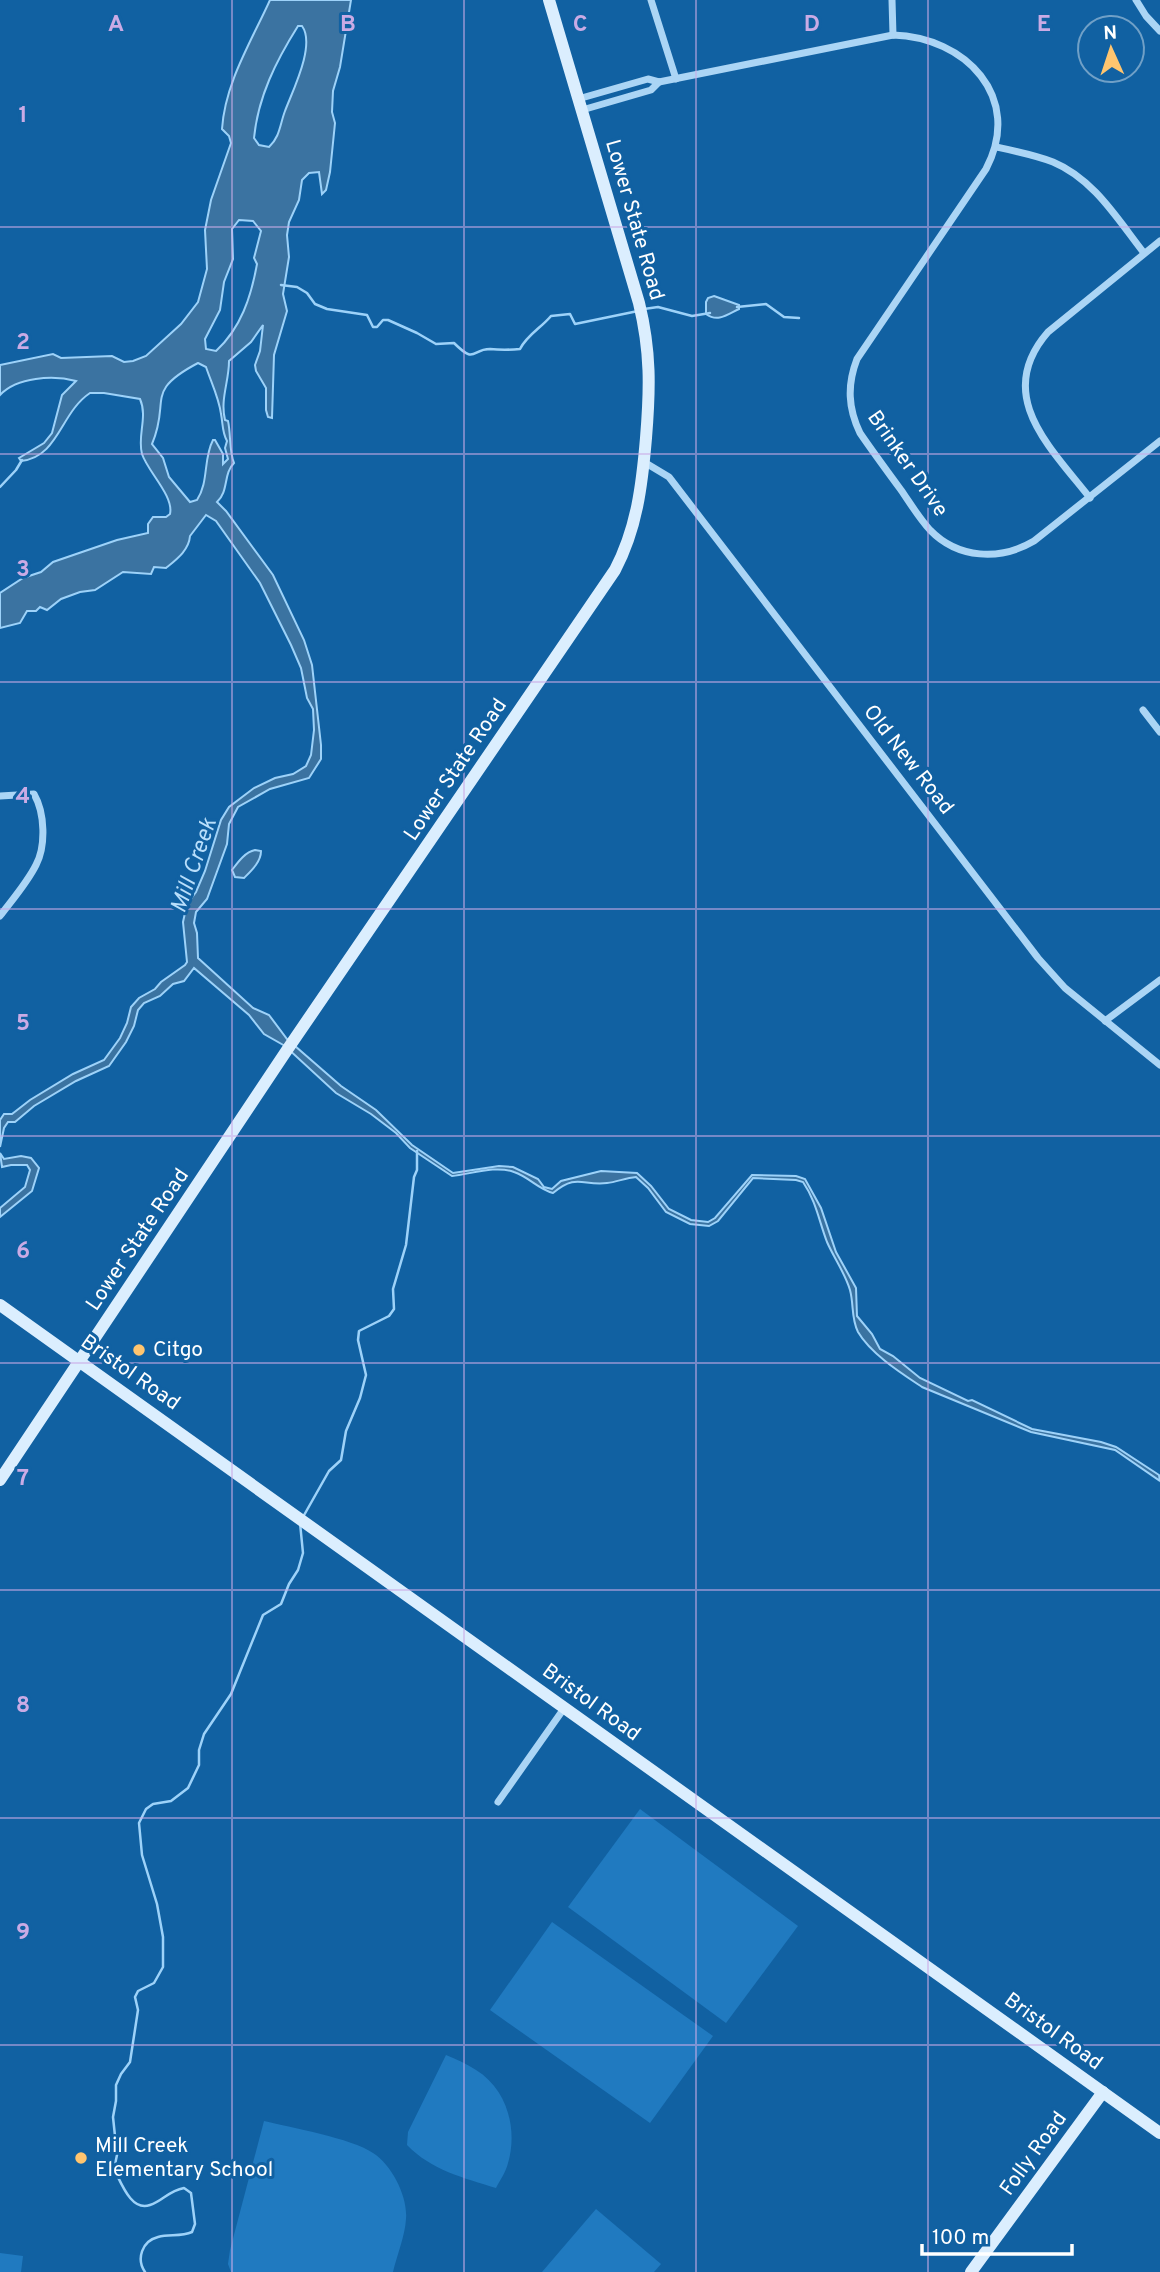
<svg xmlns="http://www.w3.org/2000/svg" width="1160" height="2272" font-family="Overpass,sans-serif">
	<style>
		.green { fill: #207ac0 }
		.water { fill: #3b73a1; stroke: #9dd2f9; stroke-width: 2; fill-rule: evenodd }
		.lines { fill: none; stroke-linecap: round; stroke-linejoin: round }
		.stream { stroke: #9dd2f9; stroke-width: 2.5 }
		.street { stroke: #abd5f5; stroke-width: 7 }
		.secondary { stroke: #dbeefe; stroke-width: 12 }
		.grid { fill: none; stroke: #caabe5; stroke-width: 2; stroke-opacity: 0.55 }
		.poi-dot { fill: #ffc56f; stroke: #1161a2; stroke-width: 2.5 }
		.labels { text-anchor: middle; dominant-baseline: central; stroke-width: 6; stroke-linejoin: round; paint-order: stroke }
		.street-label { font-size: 21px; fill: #fff; stroke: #1161a2 }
		.poi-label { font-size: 21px; fill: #fff; stroke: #1161a2; text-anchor: start }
		.water-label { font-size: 23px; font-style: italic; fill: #b8defb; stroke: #1161a2 }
		.grid-label { font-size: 23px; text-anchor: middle; font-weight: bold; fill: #caabe5; stroke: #1161a2; stroke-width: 6; stroke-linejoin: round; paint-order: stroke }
	</style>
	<rect width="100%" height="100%" fill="#1161a2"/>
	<g class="green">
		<path d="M640,1809L798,1926L726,2023L568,1907Z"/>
		<path d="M552,1922L713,2036L650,2123L490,2010Z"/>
		<path d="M446,2055C456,2059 467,2064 476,2070C507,2089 518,2129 508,2163C506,2172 500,2180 496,2188C464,2178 431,2170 407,2145L408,2132Z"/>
		<path d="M264,2121C292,2128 351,2138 373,2153C392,2165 408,2197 406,2219C405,2236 397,2255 393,2272H231L228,2264L230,2250Z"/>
		<path d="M596,2209L661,2264L654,2272H542Z"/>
		<path d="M0,2253L23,2256L21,2272H0Z"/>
	</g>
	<g class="water">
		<path d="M270,0H351L340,67L333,91L332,112L335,123L330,172L326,190L322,194L319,172L309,173L302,180L299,200L289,222L287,235L289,257L283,294L287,311L274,355L272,418L268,417L266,410V388L256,371L255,365L260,351L263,325L251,342L229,361C229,382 220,399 225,420L228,421C231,434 229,451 234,463C223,474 229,491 217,502L226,511L273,575L304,640L312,665L321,745V759L309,778L270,789L238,807L229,824L227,844L207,899L196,912L194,923L197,933L198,958L253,1008L269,1015L287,1039L341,1086L376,1110L412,1145L453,1173L499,1166L513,1167L538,1179L544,1187L552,1189L561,1181L601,1171L637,1173L651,1186L669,1209L691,1220L708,1222L715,1218L752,1175L796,1176L805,1179L821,1208L836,1252L856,1288L857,1316L872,1334L880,1349L893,1356L920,1378L968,1401L972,1400L1032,1429L1101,1442L1116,1447L1159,1475L1160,1481L1115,1450L1031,1432L922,1387C901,1373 871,1354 858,1332C851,1318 854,1305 850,1290C845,1273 834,1258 827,1242C819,1221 816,1201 803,1182L796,1180L753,1178L718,1221L709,1226L690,1224L666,1212L648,1188L636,1177C625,1178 617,1182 607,1183C582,1186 577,1173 553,1193C538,1189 529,1177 514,1172C496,1165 471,1174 452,1176L410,1148L396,1133L371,1114L336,1093L285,1046L264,1034L249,1015L194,968L184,981L173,984L160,996L144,1003L138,1010L134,1026L126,1042L109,1066L76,1081L34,1106L15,1122H8L4,1128L0,1147V1120L4,1114H12L30,1100L73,1074L104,1060L120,1038L127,1023L131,1007L139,998L155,989L161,982L185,965L187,962L183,922L187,904L196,892L205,871L221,820L229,807L254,788L275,778L293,774L306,766L311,755L314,730L313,709L307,698L301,668L291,645L260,583L216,521L206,515L190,536C189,550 177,559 166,568L154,567L151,574L123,572L95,590L80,592L61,599L47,610L40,607L36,611H27L20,623L0,628V593L23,578L41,572L53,562L117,540L148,533V524L153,517H166L170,514C174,496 148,472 142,454C137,436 148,417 140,399L104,393H90C60,413 59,457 21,461L19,458L44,443L52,433L62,395L76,381C53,375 17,377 0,395V365L53,354L61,358L112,356L124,362L133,361L146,356L181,324L198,302L207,269L205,230L211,200L231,143L229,136L222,129C225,83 251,42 270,0ZM298,26H302C316,45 292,92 285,111C280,124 280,137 269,147L259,145L254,138C258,97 276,61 298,26ZM239,220L253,221L261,231L254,258L257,264C251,297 241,328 216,351L206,349L205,339L220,310L224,282L233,259L232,229ZM198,363L206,367C211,382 219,398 221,414C223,424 222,432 227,441L225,448L228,459L223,464V454L215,440H213C203,459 209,482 197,500L190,502L169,477L163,458L152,444C171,400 143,392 198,363Z"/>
		<path d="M714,296L739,305V309C728,314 718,323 706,314V302L708,298Z"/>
		<path d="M255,850L261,851C261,862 251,871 244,878L235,877L232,870C238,862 245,852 255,850Z"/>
		<path d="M0,1153L4,1159L21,1156L31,1158L39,1168L32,1191L0,1217V1208L25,1187L30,1170L27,1165H11L2,1167Z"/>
	</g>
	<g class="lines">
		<g class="stream">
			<path d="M281,285L297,287L307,293L315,304L327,309L367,315L373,327H377L383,320H388L417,333L436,344L454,343C476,365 471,349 490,349C500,350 509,350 520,349C527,335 541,328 551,316L570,314L575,324L638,311"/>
			<path d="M737,307L766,304L784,317L799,318"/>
			<path d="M644,309L658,307L692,316L710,313"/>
			<path d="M0,487L16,470L22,460"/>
			<path d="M303,1517L329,1471L341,1460L346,1431L360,1398L366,1375L358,1340L359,1331L389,1316L394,1309L393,1289L406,1245L414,1177L417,1170V1151"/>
			<path d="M145,2272C136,2259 142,2241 158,2237C170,2234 181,2237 192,2232L195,2224L191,2193L184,2188C168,2191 163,2201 150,2205C131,2212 121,2182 114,2169L117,2155L113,2117L116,2101V2085L121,2074L130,2062L138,2010L135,1997L138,1991L154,1983L163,1967V1937L157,1904L142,1855L139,1823L146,1809L153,1804L171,1801L188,1788L199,1765V1750L204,1734L231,1694L263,1615L281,1604L289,1584L298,1570L303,1553L300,1523"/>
		</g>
		<g class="street">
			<path d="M651,0L676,79"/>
			<path d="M892,0L893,35"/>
			<path d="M1136,0L1146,16L1160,31"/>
			<path d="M578,99L648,79L659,82L893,35C965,37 1024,97 986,169L857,359C847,385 848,408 860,433C873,452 887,471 901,490C910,503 919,518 930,530C958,559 1000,561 1034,541L1160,441"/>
			<path d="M582,110L651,90L659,82"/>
			<path d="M996,147C1015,151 1035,155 1053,162C1094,179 1118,220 1144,253"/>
			<path d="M644,462L669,477L1038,958L1065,988L1160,1065"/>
			<path d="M1090,498C1050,447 993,395 1048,332L1160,241"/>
			<path d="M1143,710L1160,732"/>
			<path d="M0,796L34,794C45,813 46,846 36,865C27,883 12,900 0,916"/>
			<path d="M1105,1021L1160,980"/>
			<path d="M498,1802L565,1707"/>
		</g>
		<g class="secondary">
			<path d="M0,1305L1160,2133"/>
			<path d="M0,1480L287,1050L615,570C637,528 642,485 646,438C650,389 651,352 639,303L549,0"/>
			<path d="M971,2272L1103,2092"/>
		</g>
	</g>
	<path class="grid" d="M232,0V2272M464,0V2272M696,0V2272M928,0V2272M0,227H1160M0,454H1160M0,682H1160M0,909H1160M0,1136H1160M0,1363H1160M0,1590H1160M0,1818H1160M0,2045H1160"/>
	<g class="poi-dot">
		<circle cx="139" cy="1350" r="7"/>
		<circle cx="81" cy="2158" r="7"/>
	</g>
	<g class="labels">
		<g class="street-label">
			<text transform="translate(634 220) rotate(74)">Lower State Road</text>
			<text transform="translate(907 464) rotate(55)">Brinker Drive</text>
			<text transform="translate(908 760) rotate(52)">Old New Road</text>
			<text transform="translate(456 770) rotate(-56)">Lower State Road</text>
			<text transform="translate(138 1240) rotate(-56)">Lower State Road</text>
			<text transform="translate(130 1373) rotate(35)">Bristol Road</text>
			<text transform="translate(591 1703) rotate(36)">Bristol Road</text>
			<text transform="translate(1053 2032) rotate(36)">Bristol Road</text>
			<text transform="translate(1034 2154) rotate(-54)">Folly Road</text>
		</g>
		<g class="poi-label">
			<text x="153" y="1350">Citgo</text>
			<text x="95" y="2146">Mill Creek<tspan x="95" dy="24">Elementary School</tspan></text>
		</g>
		<g class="water-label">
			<text transform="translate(195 866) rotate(-71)">Mill Creek</text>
		</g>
	</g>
	<g class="grid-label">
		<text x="116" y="31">A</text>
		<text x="348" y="31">B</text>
		<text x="580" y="31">C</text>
		<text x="812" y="31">D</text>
		<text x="1044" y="31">E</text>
		<text x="23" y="122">1</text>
		<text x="23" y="349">2</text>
		<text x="23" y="576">3</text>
		<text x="23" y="803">4</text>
		<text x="23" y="1030">5</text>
		<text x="23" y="1258">6</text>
		<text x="23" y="1485">7</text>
		<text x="23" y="1712">8</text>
		<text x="23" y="1939">9</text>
	</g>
	<g transform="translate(1111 49) rotate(357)"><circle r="33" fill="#1161a2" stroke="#70a0c7" stroke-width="2"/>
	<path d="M0-5L12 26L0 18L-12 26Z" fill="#ffc56f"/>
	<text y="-10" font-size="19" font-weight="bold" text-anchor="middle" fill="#ffffff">N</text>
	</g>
	<path d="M922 2244v10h150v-10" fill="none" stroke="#ffffff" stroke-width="3.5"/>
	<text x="932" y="2244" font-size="21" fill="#ffffff" stroke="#1161a2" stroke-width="5" paint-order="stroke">100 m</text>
</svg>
